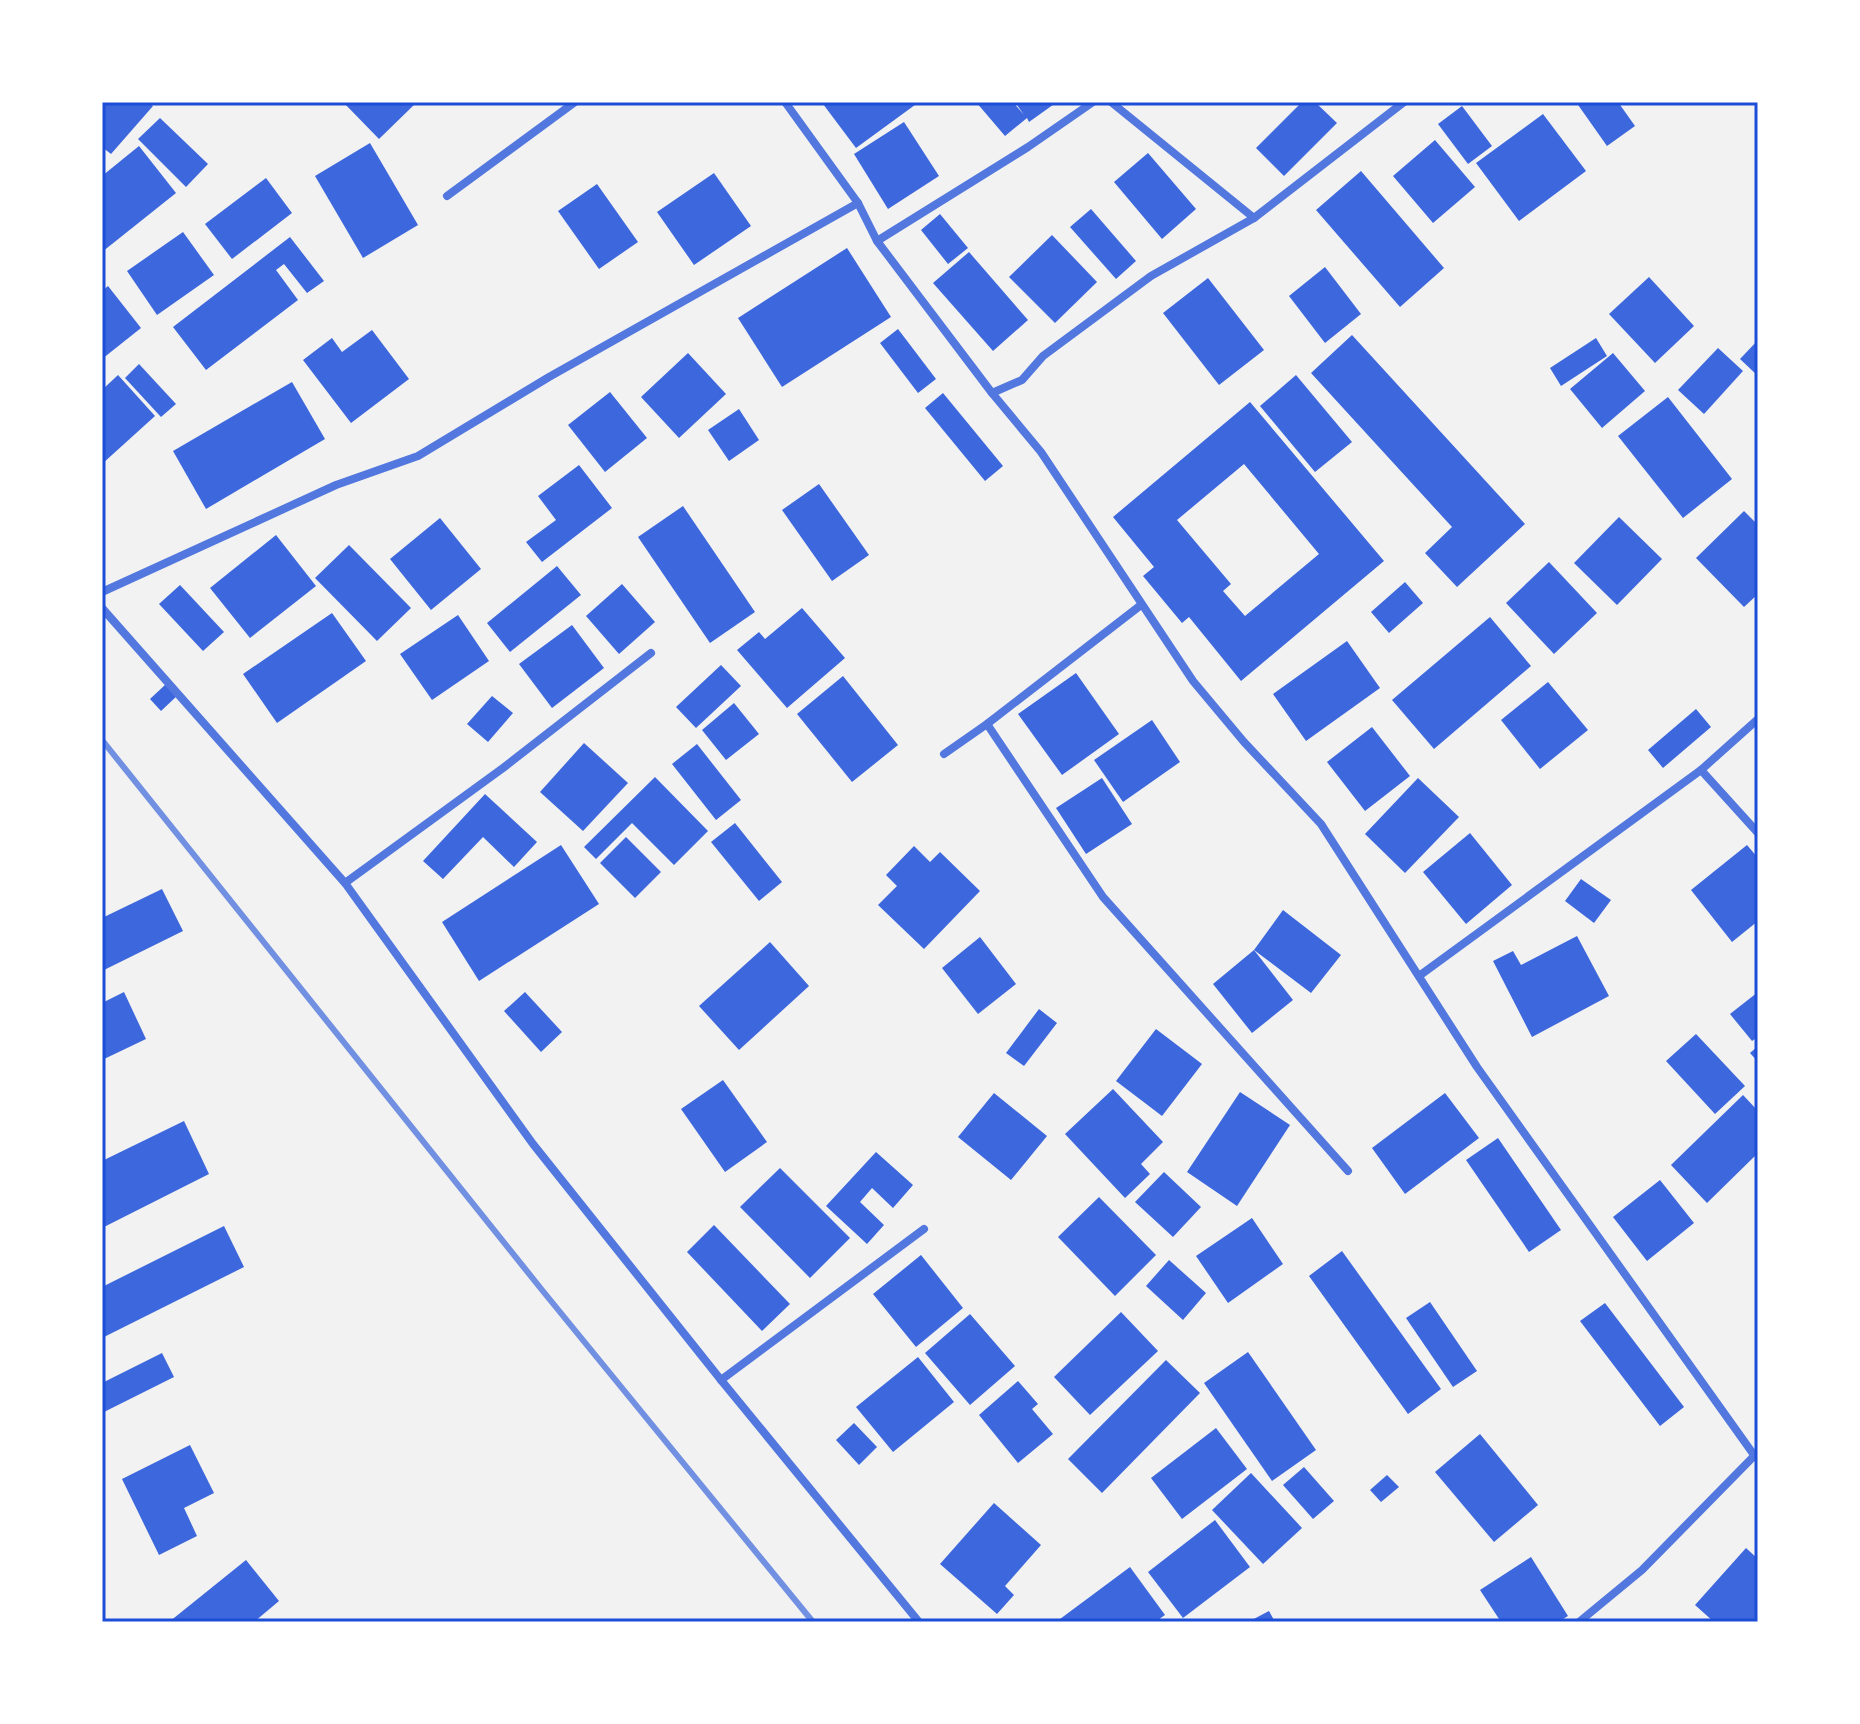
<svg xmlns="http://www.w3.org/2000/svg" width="1860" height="1724" font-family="Barlow,sans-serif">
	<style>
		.building { fill: #3d67dc; fill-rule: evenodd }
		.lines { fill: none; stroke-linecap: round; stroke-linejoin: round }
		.minor { stroke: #5277de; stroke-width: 8 }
		.rail { stroke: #7290e2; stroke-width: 6 }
		.neatline { fill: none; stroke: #1d4ed8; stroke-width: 3 }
	</style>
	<rect width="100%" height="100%" fill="#f2f2f2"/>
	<g class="building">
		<path d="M102,102H148L153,106L111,154L102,147Z"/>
		<path d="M343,102H417L379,139Z"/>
		<path d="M826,102H919L856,148L823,104Z"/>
		<path d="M976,102H1013L1024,115L1015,102H1057L1029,122L1027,118L1005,136Z"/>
		<path d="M1302,102H1315L1337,123L1284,176L1256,148Z"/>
		<path d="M1576,102H1618L1635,126L1607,146Z"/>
		<path d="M1462,106L1492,146L1468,164L1438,124Z"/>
		<path d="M1543,114L1586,171L1519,221L1476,163Z"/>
		<path d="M160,118L208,164L186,187L138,139Z"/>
		<path d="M904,122L939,176L888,209L854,154Z"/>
		<path d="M1435,140L1475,187L1433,223L1393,176Z"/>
		<path d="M370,143L418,225L363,258L315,176Z"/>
		<path d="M139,146L176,193L102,252V176Z"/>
		<path d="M1148,153L1196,209L1162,239L1114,182Z"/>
		<path d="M1361,171L1444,268L1400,307L1316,210Z"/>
		<path d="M714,173L751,226L694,265L657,212Z"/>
		<path d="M266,178L292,213L232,259L205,224Z"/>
		<path d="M597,184L638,242L599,269L558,211Z"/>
		<path d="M1091,209L1136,261L1116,279L1070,227Z"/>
		<path d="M940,214L968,248L948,264L921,230Z"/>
		<path d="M183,232L214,275L157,315L127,271Z"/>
		<path d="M1052,235L1097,282L1055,323L1009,277Z"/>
		<path d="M290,237L324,281L307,293L284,264L276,270L298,300L206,370L173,327Z"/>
		<path d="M847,248L891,317L782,387L738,318Z"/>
		<path d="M969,252L1028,320L993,351L933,283Z"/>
		<path d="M1325,267L1361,314L1325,343L1289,296Z"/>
		<path d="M1649,277L1694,326L1655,363L1609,314Z"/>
		<path d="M1208,278L1264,350L1219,385L1163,313Z"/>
		<path d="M108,286L141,328L102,359V291Z"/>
		<path d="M898,329L936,379L918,393L880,343Z"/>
		<path d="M372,330L409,379L351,423L303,360L332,338L342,352Z"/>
		<path d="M1352,335L1525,524L1457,587L1425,553L1452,527L1311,373Z"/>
		<path d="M1596,338L1607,356L1561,386L1550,368Z"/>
		<path d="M1758,340V376L1740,359Z"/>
		<path d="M1718,348L1743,371L1704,414L1678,390Z"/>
		<path d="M688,353L726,394L679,438L641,397Z"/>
		<path d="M1613,353L1645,391L1602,428L1570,389Z"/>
		<path d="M139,364L176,404L161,417L125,378Z"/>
		<path d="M118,375L155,416L102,464V390Z"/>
		<path d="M1296,375L1352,442L1315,472L1260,406Z"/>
		<path d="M292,382L325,439L206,509L173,451Z"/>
		<path d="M610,392L647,438L605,472L568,425Z"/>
		<path d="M943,393L1003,466L985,481L925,408Z"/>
		<path d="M1668,397L1732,479L1683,518L1618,436Z"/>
		<path d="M1250,402L1384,561L1241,681L1189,617L1182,623L1143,576L1154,567L1113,517ZM1244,464L1319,554L1245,616L1223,591L1231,584L1177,520Z"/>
		<path d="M739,409L759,440L729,461L708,430Z"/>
		<path d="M579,465L612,508L542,562L526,542L556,520L538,496Z"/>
		<path d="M819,484L869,555L832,581L782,510Z"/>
		<path d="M683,506L755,612L710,643L638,537Z"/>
		<path d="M1744,511L1758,525V594L1744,607L1696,558Z"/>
		<path d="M1619,517L1662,559L1617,605L1574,563Z"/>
		<path d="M440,518L481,569L431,610L390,559Z"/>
		<path d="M276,535L316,586L250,638L210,588Z"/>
		<path d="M349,545L411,608L377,641L315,578Z"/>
		<path d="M1549,562L1597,613L1554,654L1506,603Z"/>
		<path d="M557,566L581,595L510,652L487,623Z"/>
		<path d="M1405,582L1423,603L1389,633L1371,612Z"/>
		<path d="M622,584L655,622L619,654L586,616Z"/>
		<path d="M180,585L224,632L203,651L159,604Z"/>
		<path d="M802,608L845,658L787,708L737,650L759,632L765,639Z"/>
		<path d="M332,613L366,661L277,723L243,674Z"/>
		<path d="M458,615L489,661L432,700L400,654Z"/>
		<path d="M1490,617L1531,666L1434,749L1392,700Z"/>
		<path d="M572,625L604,668L552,708L519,664Z"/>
		<path d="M1347,641L1380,688L1306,741L1273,694Z"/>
		<path d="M721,665L741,686L696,728L676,707Z"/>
		<path d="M1076,673L1119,734L1062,775L1018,714Z"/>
		<path d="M843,676L898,745L852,782L797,714Z"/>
		<path d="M1548,682L1588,730L1540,769L1501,720Z"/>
		<path d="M166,684L178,695L161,711L150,699Z"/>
		<path d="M492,696L513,713L488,742L467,724Z"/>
		<path d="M734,703L759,734L726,760L702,730Z"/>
		<path d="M1696,709L1711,727L1663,768L1648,750Z"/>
		<path d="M1152,720L1180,762L1123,802L1094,760Z"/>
		<path d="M1372,727L1410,776L1365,811L1327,762Z"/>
		<path d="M584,743L628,783L583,831L540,792Z"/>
		<path d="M697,744L741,800L716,820L672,764Z"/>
		<path d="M655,777L708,831L674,865L632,823L596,859L584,847Z"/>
		<path d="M1102,778L1132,824L1086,854L1056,808Z"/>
		<path d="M1418,778L1459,817L1405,873L1365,834Z"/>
		<path d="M485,794L537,842L514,867L483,837L443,879L423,861Z"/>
		<path d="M735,823L782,882L759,901L711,842Z"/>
		<path d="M1470,833L1512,885L1466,924L1423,872Z"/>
		<path d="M626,837L661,872L635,898L600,863Z"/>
		<path d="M561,845L599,904L479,981L442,922Z"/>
		<path d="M1747,845L1758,858V921L1732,942L1691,890Z"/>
		<path d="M914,846L930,862L940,852L980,891L924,949L878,905L897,886L886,875Z"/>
		<path d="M1581,879L1611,900L1594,923L1565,901Z"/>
		<path d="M162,889L183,931L102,971V918Z"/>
		<path d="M1283,910L1341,955L1311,993L1254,950Z"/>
		<path d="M1577,936L1609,996L1532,1037L1493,961L1513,951L1521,965Z"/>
		<path d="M980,937L1016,984L978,1014L942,968Z"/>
		<path d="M770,942L809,986L739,1050L699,1006Z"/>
		<path d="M1254,950L1293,1000L1252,1033L1213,984Z"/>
		<path d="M124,992L146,1039L102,1060V1003Z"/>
		<path d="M525,992L562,1032L541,1052L504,1011Z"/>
		<path d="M1758,992V1037L1752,1041L1730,1014Z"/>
		<path d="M1039,1009L1057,1023L1024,1066L1006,1053Z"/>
		<path d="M1156,1029L1202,1064L1162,1116L1116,1081Z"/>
		<path d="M1696,1034L1745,1086L1715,1114L1666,1061Z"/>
		<path d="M1758,1046V1062L1750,1053Z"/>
		<path d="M723,1080L767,1142L725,1172L681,1109Z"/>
		<path d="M1113,1089L1163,1142L1141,1164L1150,1174L1125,1198L1065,1134Z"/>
		<path d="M1240,1092L1290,1125L1237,1206L1187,1172Z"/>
		<path d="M994,1093L1047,1136L1011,1180L958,1137Z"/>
		<path d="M1445,1093L1479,1138L1405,1194L1372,1148Z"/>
		<path d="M1743,1095L1758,1111V1153L1707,1203L1671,1165Z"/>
		<path d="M184,1121L209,1174L102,1228V1161Z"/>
		<path d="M1498,1138L1561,1230L1529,1252L1466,1160Z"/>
		<path d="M876,1152L913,1185L893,1208L872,1188L860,1202L884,1225L867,1244L826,1206Z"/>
		<path d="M780,1168L850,1238L810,1278L740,1207Z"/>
		<path d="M1164,1172L1201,1207L1173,1237L1135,1202Z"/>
		<path d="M1660,1180L1694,1223L1647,1261L1613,1217Z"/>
		<path d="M1099,1197L1156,1255L1115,1296L1058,1237Z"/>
		<path d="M1252,1218L1283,1264L1228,1303L1196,1256Z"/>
		<path d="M714,1225L790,1304L762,1331L687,1252Z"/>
		<path d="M224,1226L244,1267L102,1338V1287Z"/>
		<path d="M1342,1251L1441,1389L1408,1414L1309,1276Z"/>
		<path d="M921,1255L963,1308L916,1347L873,1294Z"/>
		<path d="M1169,1260L1206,1293L1183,1320L1146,1286Z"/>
		<path d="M1430,1302L1477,1371L1453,1387L1406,1318Z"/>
		<path d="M1605,1303L1684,1407L1660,1426L1580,1321Z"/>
		<path d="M1121,1312L1158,1351L1090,1415L1054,1377Z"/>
		<path d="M970,1314L1015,1366L970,1405L925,1353Z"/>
		<path d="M1248,1352L1316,1450L1272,1481L1204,1383Z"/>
		<path d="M162,1353L174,1377L102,1413V1383Z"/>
		<path d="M918,1357L954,1402L893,1452L856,1407Z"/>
		<path d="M1166,1360L1200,1393L1102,1493L1068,1459Z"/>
		<path d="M1018,1381L1038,1404L1032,1409L1053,1434L1018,1463L979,1415Z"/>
		<path d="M854,1423L877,1447L859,1465L836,1440Z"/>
		<path d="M1216,1428L1247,1469L1182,1519L1151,1478Z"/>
		<path d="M1480,1434L1538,1505L1494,1542L1435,1472Z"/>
		<path d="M190,1445L214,1493L184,1508L197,1536L159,1555L122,1479Z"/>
		<path d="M1304,1467L1334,1501L1313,1519L1283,1485Z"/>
		<path d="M1251,1473L1302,1528L1263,1564L1212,1510Z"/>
		<path d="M1387,1475L1399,1487L1381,1502L1370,1490Z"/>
		<path d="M994,1503L1041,1545L1005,1586L1014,1595L997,1614L940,1564Z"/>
		<path d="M1215,1520L1250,1567L1183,1618L1148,1572Z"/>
		<path d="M1746,1548L1758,1559V1622H1714L1695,1605Z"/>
		<path d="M1531,1557L1568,1616L1558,1622H1501L1480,1590Z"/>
		<path d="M246,1560L279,1601L254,1622H169Z"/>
		<path d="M1130,1567L1165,1615L1155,1622H1056Z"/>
		<path d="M1269,1611L1275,1622H1248Z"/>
	</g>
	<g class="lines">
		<g class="minor">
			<path d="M785,102L858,203L877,241L992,393L1041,452L1193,681L1244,742L1321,824L1477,1067L1754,1455"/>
			<path d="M1111,102L1254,218"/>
			<path d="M447,196L575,102"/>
			<path d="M877,241L1028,147L1093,102"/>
			<path d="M992,393L1022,380L1043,356L1151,276L1254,218L1404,102"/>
			<path d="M102,592L336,485L418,456L549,377L858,203"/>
			<path d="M102,608L345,883L533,1144L721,1380L919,1622"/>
			<path d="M987,724L1103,897L1348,1171"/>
			<path d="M944,754L987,724L1141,605"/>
			<path d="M1701,770L1758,833"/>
			<path d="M345,883L503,768L651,653"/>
			<path d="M1419,976L1701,770L1758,719"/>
			<path d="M721,1380L924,1229"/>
			<path d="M1579,1622L1642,1570L1758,1452"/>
		</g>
		<path class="rail" d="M102,740L542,1290L813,1622"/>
	</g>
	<rect width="1860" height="1724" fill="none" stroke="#ffffff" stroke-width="208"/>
	<rect x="104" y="104" width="1652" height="1516" class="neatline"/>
</svg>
